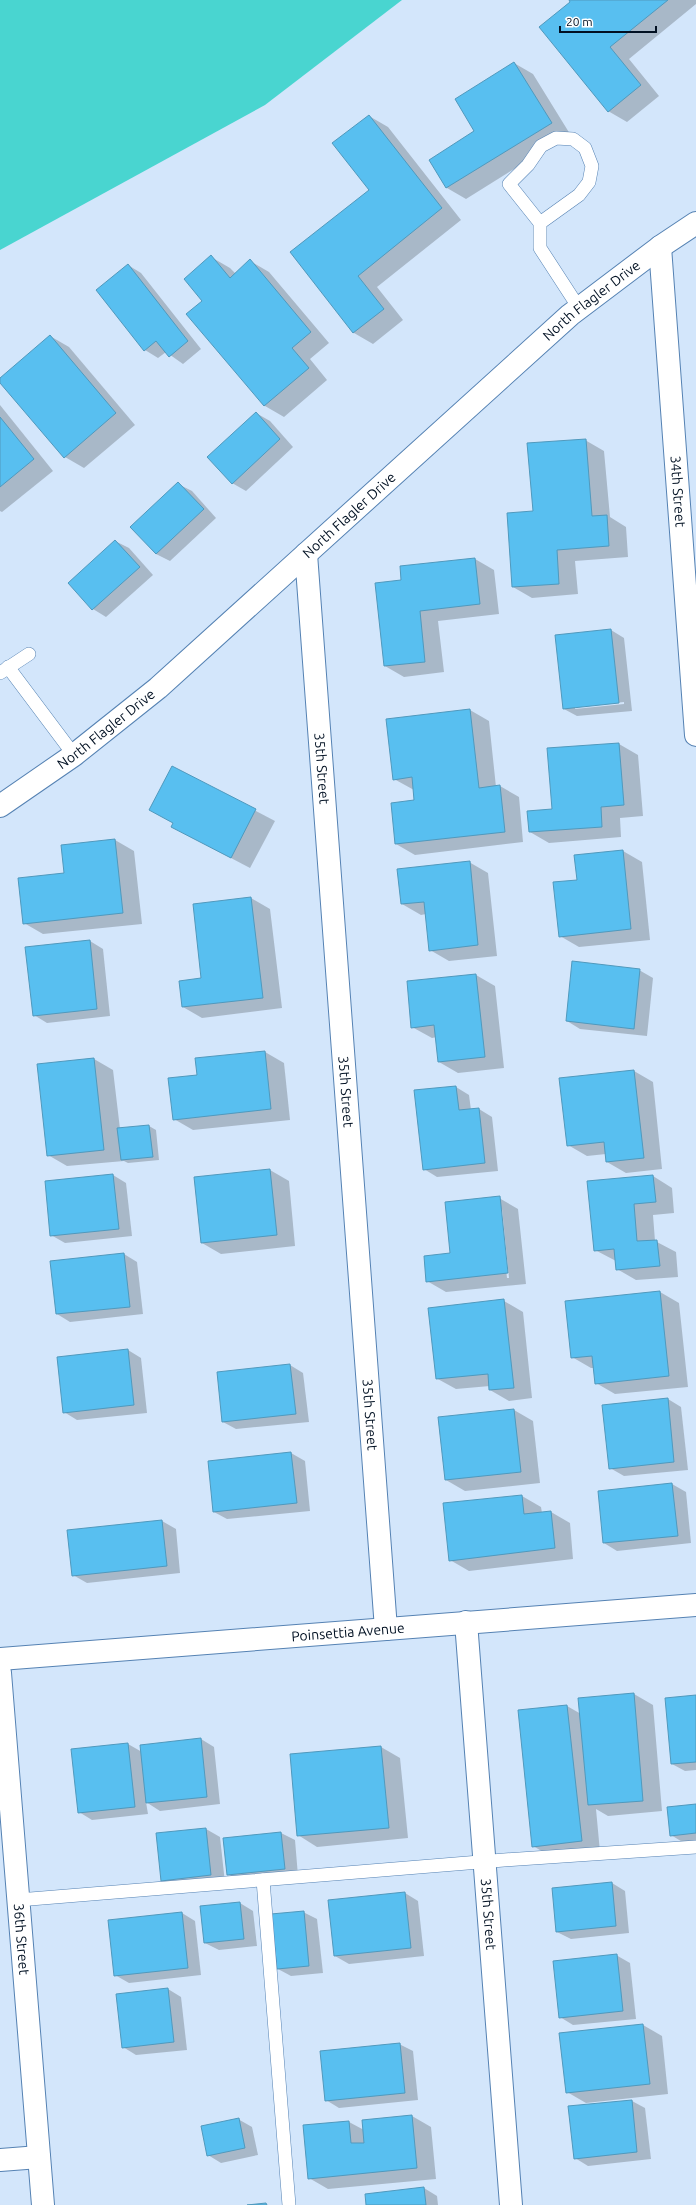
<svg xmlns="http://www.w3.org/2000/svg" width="696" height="2205" font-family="Ubuntu,sans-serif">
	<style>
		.water { fill: #49d5d0 }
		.shadow { fill: #0003; fill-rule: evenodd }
		.building { fill: #58bff0; stroke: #5099bd }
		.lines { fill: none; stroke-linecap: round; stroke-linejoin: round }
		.lane-casing { stroke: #5582b3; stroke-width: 14 }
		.street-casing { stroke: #5582b3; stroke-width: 24 }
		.secondary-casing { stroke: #5582b3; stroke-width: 24 }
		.lane { stroke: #fff; stroke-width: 13 }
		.street { stroke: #fff; stroke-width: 22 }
		.secondary { stroke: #fff; stroke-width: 22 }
		.labels { text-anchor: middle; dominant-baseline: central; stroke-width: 3.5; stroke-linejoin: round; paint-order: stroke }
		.street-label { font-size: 14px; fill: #011022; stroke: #fff }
	</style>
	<rect width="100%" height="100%" fill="#d3e6fb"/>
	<path class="water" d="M0,0H402L265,105L0,250Z"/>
	<g class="shadow">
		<path d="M570,0H696V4L629,59L659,96L627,122L608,111Z"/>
		<path d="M514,63L533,74L570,134L466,199L447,188L430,160L476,132Z"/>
		<path d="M369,116L388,127L461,220L377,287L403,320L373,344L354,333L291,253L370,190Z"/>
		<path d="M211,257L230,268L236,274L250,261L269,272L329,343L310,359L327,380L284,417L265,406L188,314L203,301Z"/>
		<path d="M128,265L141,273L201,349L183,364L166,352L158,358L145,350Z"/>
		<path d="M50,336L69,347L135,425L84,468L65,457L0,381V379Z"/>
		<path d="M0,405L53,471L2,512L0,511Z"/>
		<path d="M256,413L270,421L293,447L246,491L232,483Z"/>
		<path d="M585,440L604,451L610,517L626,527L628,557L575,561L578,594L532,598L513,587L534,512Z"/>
		<path d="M178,484L192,491L216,518L170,561L156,554L132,527Z"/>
		<path d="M115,541L129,548L153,575L106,617L93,609L69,583Z"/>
		<path d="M475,559L494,570L499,614L438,621L444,672L404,677L385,666L403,581Z"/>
		<path d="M611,630L624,638L632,711L577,716L564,709ZM624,702V704L575,709V707Z"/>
		<path d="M470,710L489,721L496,787L500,786L519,797L523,842L415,855L396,844L415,801L414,790L394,779Z"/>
		<path d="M619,744L638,755L643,816L620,818L621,837L549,843L530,832Z"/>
		<path d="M172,767L275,821L250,868L191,837L174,823Z"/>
		<path d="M115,840L134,851L142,924L43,934L24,923L65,874L62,846Z"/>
		<path d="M623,851L642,862L650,940L579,947L560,936L578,881Z"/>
		<path d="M469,862L488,873L497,956L449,961L430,950L426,914L421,915L402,904Z"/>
		<path d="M251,898L270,909L282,1008L202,1018L183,1007L202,979Z"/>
		<path d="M90,941L103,949L110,1016L47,1023L34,1015Z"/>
		<path d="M639,970L653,978L647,1036L580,1029L567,1021Z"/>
		<path d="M476,975L495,986L504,1068L458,1073L439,1062L437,1037L432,1038L412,1027Z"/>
		<path d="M265,1052L284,1063L290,1120L193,1130L174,1119Z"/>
		<path d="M94,1059L113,1070L120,1129L149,1126L156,1130L159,1160L128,1163L124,1161L67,1166L48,1155L38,1065Z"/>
		<path d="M634,1071L653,1082L662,1169L626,1173L607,1162L606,1154L587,1156L568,1145Z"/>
		<path d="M456,1087L469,1095L471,1110L479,1109L492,1117L498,1171L437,1177L424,1169Z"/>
		<path d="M270,1170L289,1181L295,1246L221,1254L202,1243Z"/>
		<path d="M113,1175L126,1183L132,1236L65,1243L51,1235Z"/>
		<path d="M653,1176L672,1188L674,1213L653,1215L655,1241L676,1252L678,1277L636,1280L617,1269L616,1261L595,1250L589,1182Z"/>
		<path d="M499,1198L518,1209L526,1284L446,1292L427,1281ZM500,1209H502L509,1278H507Z"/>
		<path d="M124,1254L137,1262L143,1314L70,1322L57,1314Z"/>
		<path d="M660,1292L679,1303L688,1387L615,1394L596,1383L595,1368H591L572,1357Z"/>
		<path d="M504,1301L523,1312L532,1398L509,1401L490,1390V1386L456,1389L436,1378L429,1308Z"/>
		<path d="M128,1350L141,1358L147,1413L77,1420L64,1412Z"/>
		<path d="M290,1365L303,1373L309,1422L236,1429L223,1422Z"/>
		<path d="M668,1399L681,1407L688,1470L624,1476L610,1468Z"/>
		<path d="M514,1410L533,1421L540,1483L465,1491L446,1480L439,1418Z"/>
		<path d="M291,1453L305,1461L310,1511L227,1519L214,1512L209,1462Z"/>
		<path d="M672,1484L686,1492L691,1543L617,1551L604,1543Z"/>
		<path d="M522,1496L541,1507L542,1513L551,1512L570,1523L573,1559L469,1571L450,1560Z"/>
		<path d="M162,1521L176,1529L180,1573L87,1583L73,1575Z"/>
		<path d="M634,1694L653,1705L662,1811L608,1816L596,1809L600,1852L552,1857L533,1846L519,1711L567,1706L581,1714Z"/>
		<path d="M696,1696V1770L685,1771L672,1764Z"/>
		<path d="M201,1739L214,1747L220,1804L160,1811L146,1802L148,1814L92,1820L79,1812L128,1744L142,1752Z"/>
		<path d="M381,1747L400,1758L408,1838L317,1847L298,1835L292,1755Z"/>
		<path d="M696,1805V1842L684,1843L671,1835Z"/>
		<path d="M206,1829L220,1837L225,1883L175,1888L162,1880L157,1834Z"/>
		<path d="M281,1833L295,1840L298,1876L241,1882L228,1874L224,1839Z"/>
		<path d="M612,1883L625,1891L629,1933L571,1939L557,1932Z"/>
		<path d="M405,1893L418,1901L424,1956L349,1964L335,1956Z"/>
		<path d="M240,1903L253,1911L257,1946L219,1950L205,1943Z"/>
		<path d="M303,1912L317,1919L323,1973L291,1976L278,1969Z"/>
		<path d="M182,1913L195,1921L201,1975L129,1983L115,1975Z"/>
		<path d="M616,1955L630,1963L636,2019L573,2025L560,2017Z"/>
		<path d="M168,1989L181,1997L187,2050L136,2055L123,2047Z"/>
		<path d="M643,2025L662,2036L668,2094L586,2103L567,2092L561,2033Z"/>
		<path d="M399,2044L413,2051L418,2100L339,2108L326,2100Z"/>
		<path d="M632,2101L645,2108L651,2159L588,2166L575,2158Z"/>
		<path d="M412,2116L431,2127L436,2179L328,2189L309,2178L304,2126L349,2122L364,2130Z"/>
		<path d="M238,2119L252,2127L258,2155L221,2163L208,2155Z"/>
		<path d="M424,2188L437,2196L438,2205H367Z"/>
	</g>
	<g class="building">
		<path d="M569,0H668L610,47L641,85L608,112L539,27L570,2Z"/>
		<path d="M514,62L552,123L446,188L429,160L474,131L455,99Z"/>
		<path d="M369,115L442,208L358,276L384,309L353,333L290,252L369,190L332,143Z"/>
		<path d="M211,255L230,278L250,259L311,332L292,348L309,368L264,406L186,314L202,301L184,279Z"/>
		<path d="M128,264L188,341L169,357L156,341L144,351L96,290Z"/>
		<path d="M50,335L116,413L64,458L0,383V378Z"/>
		<path d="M256,412L280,439L232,484L207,457Z"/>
		<path d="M0,417L34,459L0,487Z"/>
		<path d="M586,439L592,516L607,515L609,546L557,550L559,584L512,587L507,513L533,511L527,443Z"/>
		<path d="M178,482L204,509L156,554L130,527Z"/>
		<path d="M115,540L140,567L92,610L68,583Z"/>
		<path d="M475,558L480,604L420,611L425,662L384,666L375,583L401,580L400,566Z"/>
		<path d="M611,629L619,703L563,709L555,635Z"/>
		<path d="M470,709L479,788L500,785L505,832L395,844L391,803L414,800L412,777L393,780L386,719Z"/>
		<path d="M619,743L624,805L601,807L602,827L529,832L527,811L552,809L547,748Z"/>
		<path d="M172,766L256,809L231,858L171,827L173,823L149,810Z"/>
		<path d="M115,839L123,913L23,924L18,878L64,873L61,845Z"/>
		<path d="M623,850L631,929L559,937L553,882L577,880L574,855Z"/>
		<path d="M470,861L478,945L429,951L424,902L401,904L397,869Z"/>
		<path d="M251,897L263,998L182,1007L179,981L201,978L193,904Z"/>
		<path d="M90,940L97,1009L33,1016L25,947Z"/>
		<path d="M572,961L640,969L634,1029L566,1021Z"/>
		<path d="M476,974L485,1057L438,1062L434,1025L411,1028L407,981Z"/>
		<path d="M265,1051L271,1109L173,1120L168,1078L197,1075L195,1058Z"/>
		<path d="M94,1058L104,1150L47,1156L37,1064Z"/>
		<path d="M634,1070L644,1158L606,1162L604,1142L567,1146L559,1078Z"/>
		<path d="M456,1086L459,1110L479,1108L485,1163L423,1170L414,1090Z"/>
		<path d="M149,1125L153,1157L121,1160L117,1128Z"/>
		<path d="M270,1169L277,1235L201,1243L194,1177Z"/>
		<path d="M113,1174L119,1229L50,1236L45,1181Z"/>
		<path d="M653,1175L656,1202L634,1204L637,1241L657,1240L660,1266L616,1270L614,1249L594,1251L587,1181Z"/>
		<path d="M500,1196L508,1273L426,1282L424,1256L450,1253L445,1202Z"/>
		<path d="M124,1253L130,1307L56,1314L50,1261Z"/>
		<path d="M660,1291L669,1376L595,1384L592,1356L571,1358L565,1301Z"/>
		<path d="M504,1299L514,1388L489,1390L488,1374L436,1379L428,1308Z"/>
		<path d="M128,1349L134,1405L63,1413L57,1357Z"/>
		<path d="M290,1364L296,1414L222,1422L217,1372Z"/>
		<path d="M668,1398L674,1462L609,1469L602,1405Z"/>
		<path d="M514,1409L521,1472L445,1480L438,1417Z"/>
		<path d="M291,1452L297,1503L213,1512L208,1461Z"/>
		<path d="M672,1483L678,1536L603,1543L598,1491Z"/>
		<path d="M522,1495L524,1514L551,1511L555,1548L449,1561L443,1503Z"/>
		<path d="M162,1520L167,1566L72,1576L67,1530Z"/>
		<path d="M634,1693L643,1801L588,1805L578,1698Z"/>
		<path d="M696,1695V1762L671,1764L665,1698Z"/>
		<path d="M567,1705L582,1841L532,1847L518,1710Z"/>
		<path d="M201,1738L207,1797L146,1803L140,1745Z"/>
		<path d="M128,1743L135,1807L78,1813L71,1749Z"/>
		<path d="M381,1746L389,1828L297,1836L290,1754Z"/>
		<path d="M696,1804V1833L670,1836L667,1807Z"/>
		<path d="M206,1828L211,1875L161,1881L156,1833Z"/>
		<path d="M281,1832L285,1869L227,1875L223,1838Z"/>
		<path d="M612,1882L616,1926L556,1932L552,1888Z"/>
		<path d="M405,1892L411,1948L334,1956L328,1900Z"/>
		<path d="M240,1902L244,1939L204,1943L200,1906Z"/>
		<path d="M304,1911L309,1966L277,1969L271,1914Z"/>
		<path d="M182,1912L188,1968L114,1976L108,1920Z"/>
		<path d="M617,1954L623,2011L559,2018L553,1961Z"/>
		<path d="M168,1988L174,2042L122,2048L116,1994Z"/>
		<path d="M643,2024L650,2084L566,2093L559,2033Z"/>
		<path d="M400,2043L405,2093L325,2101L320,2051Z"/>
		<path d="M632,2100L637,2152L574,2159L568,2106Z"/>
		<path d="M412,2115L417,2168L308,2179L303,2125L349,2121L351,2143H364L362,2120Z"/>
		<path d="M239,2118L245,2148L207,2156L201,2126Z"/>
		<path d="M424,2187L426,2205H366L365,2194Z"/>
		<path d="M266,2203L267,2205H247Z"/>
	</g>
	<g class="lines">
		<g class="lane-casing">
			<g id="lane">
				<path d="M540,223L509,184L528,165L541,146L556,138L573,139L585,148L592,166L589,182L579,195L540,223V248L579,308"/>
				<path d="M8,667L74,755"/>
				<path d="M0,673L29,654"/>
				<path d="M263,1880L289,2205"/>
				<path d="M18,1900L504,1860L696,1847"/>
			</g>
		</g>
		<g class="street-casing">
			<g id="street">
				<path id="s1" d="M660,247L696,735"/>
				<path id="s2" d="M306,554L386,1629"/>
				<path id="s3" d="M466,1622L511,2205"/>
				<path d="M0,2160L39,2157"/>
			</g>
		</g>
		<g class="secondary-casing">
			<g id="secondary">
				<path id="s4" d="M0,806L74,755L158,688L570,315L660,247L696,223"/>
				<path id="s5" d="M0,1659L696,1605"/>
				<path id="s6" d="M0,1673L43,2205"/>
			</g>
		</g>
		<use href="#lane" class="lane"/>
		<use href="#street" class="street"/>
		<use href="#secondary" class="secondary"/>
	</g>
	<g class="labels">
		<g class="street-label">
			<text stroke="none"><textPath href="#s4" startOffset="779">North Flagler Drive</textPath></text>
			<text stroke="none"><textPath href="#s1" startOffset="245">34th Street</textPath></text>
			<text stroke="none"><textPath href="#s4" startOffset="455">North Flagler Drive</textPath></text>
			<text stroke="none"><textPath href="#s4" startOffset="131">North Flagler Drive</textPath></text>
			<text stroke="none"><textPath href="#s2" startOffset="215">35th Street</textPath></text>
			<text stroke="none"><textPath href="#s2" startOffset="539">35th Street</textPath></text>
			<text stroke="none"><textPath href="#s2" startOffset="863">35th Street</textPath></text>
			<text stroke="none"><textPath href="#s5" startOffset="349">Poinsettia Avenue</textPath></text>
			<text stroke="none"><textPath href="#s3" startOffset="293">35th Street</textPath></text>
			<text stroke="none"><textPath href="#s6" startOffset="267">36th Street</textPath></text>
		</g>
	</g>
	<path d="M560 26v6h96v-6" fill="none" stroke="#011022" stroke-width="2"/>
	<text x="566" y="26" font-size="12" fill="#011022" stroke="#ffffff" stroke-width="3" paint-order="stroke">20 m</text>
</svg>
